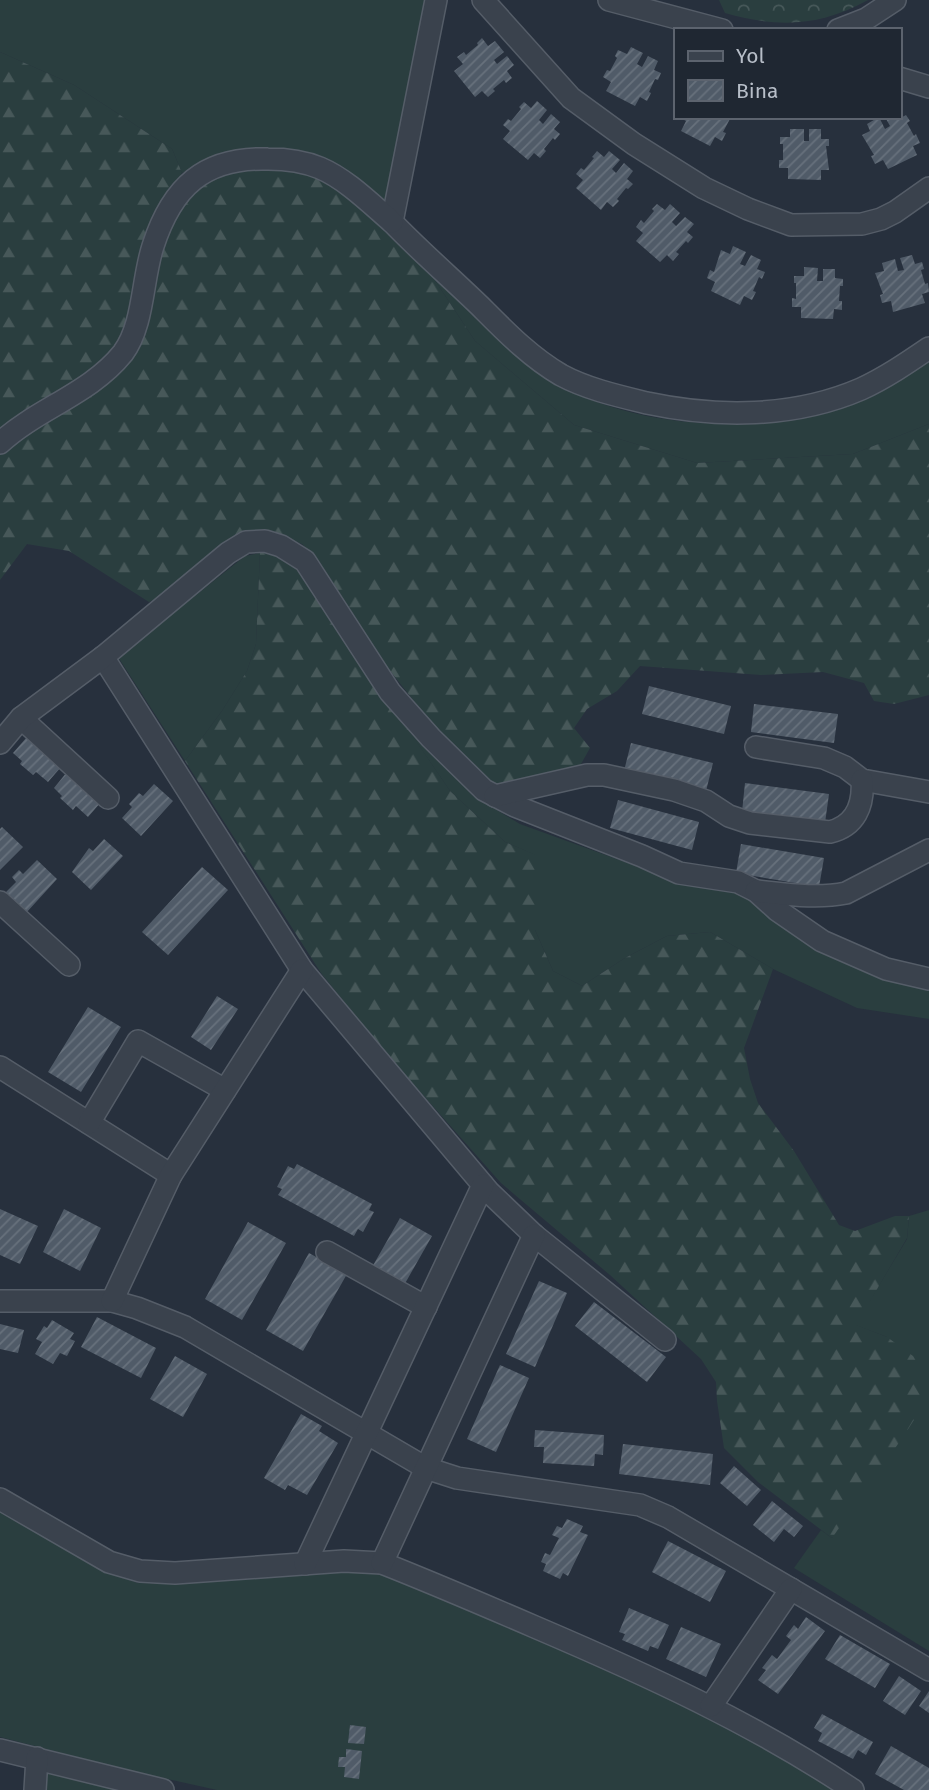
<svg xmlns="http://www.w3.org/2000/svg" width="929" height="1790" font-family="'Fira Sans',sans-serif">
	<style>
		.grass { fill: #2a3e3f }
		.forest { fill: url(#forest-firs) }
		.park { fill: url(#park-crowns) }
		.building { fill: url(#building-hatch) }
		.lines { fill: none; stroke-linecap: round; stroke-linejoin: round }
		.minor-casing { stroke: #555d68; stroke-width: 24 }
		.minor { stroke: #3a424d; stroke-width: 21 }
	</style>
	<defs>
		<pattern id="forest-firs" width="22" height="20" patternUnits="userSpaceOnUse" patternTransform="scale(1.75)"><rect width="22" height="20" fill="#2a3e3f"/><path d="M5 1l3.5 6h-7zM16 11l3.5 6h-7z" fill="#475859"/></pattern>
		<pattern id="park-crowns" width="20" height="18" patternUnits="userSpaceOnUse" patternTransform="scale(1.75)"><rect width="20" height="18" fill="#2a3e3f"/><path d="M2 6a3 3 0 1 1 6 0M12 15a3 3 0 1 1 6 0" fill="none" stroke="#475859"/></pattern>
		<pattern id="building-hatch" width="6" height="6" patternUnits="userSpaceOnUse" patternTransform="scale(1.75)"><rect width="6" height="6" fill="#505b68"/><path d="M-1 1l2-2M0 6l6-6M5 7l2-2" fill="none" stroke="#67717c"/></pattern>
	</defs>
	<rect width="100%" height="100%" fill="#27303d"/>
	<g class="grass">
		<path d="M0,0H429L385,206L191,170L182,173L172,149L74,85L0,52Z"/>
		<path d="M430,273C468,310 505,351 550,379C629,430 768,437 855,403C881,393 905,377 929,361V424L853,454L697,463L574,425L475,341Z"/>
		<path d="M260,553L256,644L247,671L222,711L185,761L118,657L245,556Z"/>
		<path d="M393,708L473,796L520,824L694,887L729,886L746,896L769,918L803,937L929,989V1019L857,1008L773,969L710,932L667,936L625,958L582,986L553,971L535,930V855L505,842L450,791Z"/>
		<path d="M929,1210V1651L794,1568L821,1530L832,1538L887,1337L855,1325L907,1239L909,1216Z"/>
		<path d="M0,1509L95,1564L118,1576L138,1583L169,1584L283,1572L370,1570L420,1585L702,1713L837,1790H217L127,1770L0,1737Z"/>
		<path d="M46,1770L138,1790H40Z"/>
	</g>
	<g class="forest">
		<path d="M0,52L74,85L172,149L182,173L168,197L134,305L112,358L0,436Z"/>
		<path d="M302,167L357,197L430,273L475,341L574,425L697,463L853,454L929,424V695L894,704L874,701L864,683L823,672L761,675L640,666L617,691L587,709L574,728L590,748L577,771L502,786L486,779L433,725L387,667L319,561L302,544L273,533L254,530L238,533L170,591L149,602L69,551L27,544L0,580V451L118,365L165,234L192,188L230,169Z"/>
		<path d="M273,552L297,566L450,791L505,842L536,855L535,930L553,971L582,986L625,958L667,936L710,932L773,969L744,1048L750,1079L758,1103L794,1151L839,1225L855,1231L895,1216H909L907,1238L856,1325L887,1337L913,1356L925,1376L926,1401L905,1434L832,1538L758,1482L724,1448L717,1401L716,1382L701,1359L610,1275L501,1183L383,1050L321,973L185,761L222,711L247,671L256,644L260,553Z"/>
	</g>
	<path class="park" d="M719,0H868C819,27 778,28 725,13Z"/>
	<g class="building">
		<path d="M482,38L488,46L495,41L504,52L494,60L497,64L507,56L514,65L507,71L512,78L506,83L504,80L493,89L495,91L488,97L482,91L475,97L454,71L463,64L457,57L464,52L466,55L478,45L477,43Z"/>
		<path d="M631,47L643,53L637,64L642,67L648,56L658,61L654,70L661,73L658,80L655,79L649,92L651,93L647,101L640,97L635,106L606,91L611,82L603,77L607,70L610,71L617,58L615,56L618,50L627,54Z"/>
		<path d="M537,101L547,110L539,120L543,124L551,114L560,122L554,129L560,134L555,140L553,138L544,149L546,151L540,158L534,153L528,160L503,139L510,131L503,125L508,119L511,121L521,109L519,107L524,102L531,108Z"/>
		<path d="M906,115L910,121L907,123L914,136L916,134L920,143L913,146L917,155L888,169L883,160L875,164L871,156L874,155L862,135L870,131L867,124L879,117L885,129L890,126L885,117L899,119Z"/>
		<path d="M679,117H731L723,132L726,133L722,141L715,137L710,146L681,131L686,121Z"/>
		<path d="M790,129H804V141H809V129H821V139H829V146H826L829,170H821V180L788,179V168H779V160H783V144H780V137H790Z"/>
		<path d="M597,151L604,157L609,151L620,160L612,169L616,173L624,163L633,171L627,179L633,184L628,189L626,188L617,199L619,201L613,207L607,202L601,210L576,188L583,180L576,174L581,168L584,170L594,158L592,157Z"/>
		<path d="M657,204L665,210L670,204L680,213L672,222L676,226L685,217L694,224L687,232L693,237L688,243L686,241L676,252L679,254L673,261L667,255L660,262L636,241L643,233L636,227L641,220L644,223L654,211L652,209Z"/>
		<path d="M733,246L746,252L740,264L745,266L751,255L761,260L757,269L765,272L762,279L759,277L753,291L756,292L752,300L744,296L740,305L711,291L715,282L707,278L710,270L714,272L721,250L730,254Z"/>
		<path d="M912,255L915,264L922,262L924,269L921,270L925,284L928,283L929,292L922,294L925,303L893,312L891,301L882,303L880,295L883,294L875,273L884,271L882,263L895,259L898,271L904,270L900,258Z"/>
		<path d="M804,267L818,268L817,281H823V269H835V278L843,279V286H840L839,301H842V310L834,309L833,319L801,318V307H792V298L796,299V283H794V276H804Z"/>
		<path d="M649,686L731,706L724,734L642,714Z"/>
		<path d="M754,704L838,714L834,743L751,732Z"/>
		<path d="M27,737L61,767L48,782L36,772L33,775L20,764L22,761L13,753Z"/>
		<path d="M631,743L713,763L706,791L624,771Z"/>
		<path d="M67,772L101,802L88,817L76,806L73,810L60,798L62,796L54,788Z"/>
		<path d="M745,783L829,794L825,823L742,812Z"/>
		<path d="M154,784L173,801L141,836L122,818L132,807L129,804L139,793L143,796Z"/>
		<path d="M618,800L699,822L692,850L610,828Z"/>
		<path d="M2,827L23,847L0,870V829Z"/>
		<path d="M104,839L123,856L91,890L72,872L89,848L93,851Z"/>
		<path d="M741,844L824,858L819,887L736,873Z"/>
		<path d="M37,860L57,879L26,913L5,893L16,882L12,877L19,870L23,874Z"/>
		<path d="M202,867L228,890L168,955L142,932Z"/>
		<path d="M217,996L238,1009L211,1050L191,1037Z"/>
		<path d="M88,1007L121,1027L81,1092L48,1072Z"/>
		<path d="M297,1164L372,1204L369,1210L374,1212L363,1232L358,1229L354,1236L278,1195L282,1189L277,1187L288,1166L294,1169Z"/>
		<path d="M0,1209L38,1226L20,1264L0,1255Z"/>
		<path d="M64,1209L101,1228L80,1271L43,1252Z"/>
		<path d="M400,1218L432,1236L403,1287L371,1269Z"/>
		<path d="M248,1222L286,1243L242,1320L205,1299Z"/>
		<path d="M309,1253L347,1274L303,1351L266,1330Z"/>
		<path d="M539,1281L567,1293L535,1367L506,1354Z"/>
		<path d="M594,1302L666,1357L647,1382L575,1326Z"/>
		<path d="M97,1317L156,1348L141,1378L81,1347Z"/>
		<path d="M52,1320L74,1333L70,1339L75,1341L67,1356L60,1353L53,1364L35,1354L42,1342L36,1339L44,1326L47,1328Z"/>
		<path d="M0,1324L24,1330L18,1353L0,1349Z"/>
		<path d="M175,1356L207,1374L183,1417L150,1399Z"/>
		<path d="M500,1365L529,1378L496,1452L467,1439Z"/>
		<path d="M301,1414L322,1426L319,1431L338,1443L307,1495L288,1485L285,1490L264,1478Z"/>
		<path d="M535,1430L604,1435L603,1455L595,1454L594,1466L543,1463L544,1447H534Z"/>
		<path d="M623,1444L713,1454L710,1485L619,1474Z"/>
		<path d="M734,1466L761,1490L747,1506L720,1483Z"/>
		<path d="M772,1501L803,1526L794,1537L784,1529L774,1542L753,1525Z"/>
		<path d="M567,1519L583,1526L580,1532L588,1535L568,1576L563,1573L560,1579L543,1571L546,1564L541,1562L545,1553L550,1555L559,1538L552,1535L557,1526L562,1528Z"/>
		<path d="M668,1541L726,1571L710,1602L652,1572Z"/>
		<path d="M629,1608L669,1625L658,1649L650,1646L648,1651L622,1640L625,1634L619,1632Z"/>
		<path d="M806,1617L825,1631L778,1694L758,1680L766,1670L762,1668L772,1655L777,1659L791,1640L786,1636L794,1625L798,1629Z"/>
		<path d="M681,1627L721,1644L706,1677L666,1659Z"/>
		<path d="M840,1635L890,1664L875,1688L825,1659Z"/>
		<path d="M899,1676L921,1691L905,1715L883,1701Z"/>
		<path d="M929,1691V1713L919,1706Z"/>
		<path d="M822,1714L873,1742L866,1755L858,1750L853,1759L818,1741L822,1733L814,1728Z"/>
		<path d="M350,1725L366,1727L364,1744L348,1743Z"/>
		<path d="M891,1746L929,1768V1790H904L875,1774Z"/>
		<path d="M346,1749L362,1751L359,1779L344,1777L345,1767H338L339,1757H346Z"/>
	</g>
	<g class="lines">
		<g class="minor-casing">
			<g id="minor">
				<path d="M436,0L392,222C420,251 451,278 480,306C505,331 530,357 561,375C587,389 618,396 647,403C717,418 794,418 861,389C885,378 907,363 929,348"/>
				<path d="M483,0L571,98L634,144L704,188L748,209L791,225L862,224L881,219L895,212L929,188"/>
				<path d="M609,0L722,30"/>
				<path d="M838,30L866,19L895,0"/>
				<path d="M899,78L929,87"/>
				<path d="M0,443C38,408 90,394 123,353C144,325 142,279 153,246C172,187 204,157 268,159C286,159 303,161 320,168C346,179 370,203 392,222"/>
				<path d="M103,657L302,970L489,1192L534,1235L665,1340"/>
				<path d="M21,718L108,798"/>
				<path d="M0,743L21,718L103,657L228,553L246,542L265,541L281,546L305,561L390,692L431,738L484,790L515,806L642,856L679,873L738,882L756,891L777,910L822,941L886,969L929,979"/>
				<path d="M756,747L824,758L845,767L862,780L929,792"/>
				<path d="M495,796L587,775H604L674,790L706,801L729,816L750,823L830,832C855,826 864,806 862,780"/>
				<path d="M756,891C786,894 816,899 846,893L929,850"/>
				<path d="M0,902L69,965"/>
				<path d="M0,1067L171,1175"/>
				<path d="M89,1123L138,1041L225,1090"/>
				<path d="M327,1252L426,1307"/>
				<path d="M0,1301H112L137,1308L185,1327L426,1468L457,1478L640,1505L668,1517L929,1670"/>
				<path d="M112,1301L171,1175L302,970"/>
				<path d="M0,1499L109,1562L140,1571L175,1573L344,1561L382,1563C433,1583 484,1605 535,1627C645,1674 753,1723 853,1790"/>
				<path d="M382,1563L534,1235"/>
				<path d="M305,1564L483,1185"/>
				<path d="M711,1706L791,1589"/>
				<path d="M0,1750L163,1790"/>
				<path d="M35,1790L37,1758"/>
			</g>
		</g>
		<use href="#minor" class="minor"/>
	</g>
	<rect x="674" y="28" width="228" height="91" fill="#1f2732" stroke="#5c636e" stroke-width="2"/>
	<rect x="688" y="51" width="35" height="10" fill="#3a424d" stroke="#5c636e" stroke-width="2"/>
	<text x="736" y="63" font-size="21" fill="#b7bec8">Yol</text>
	<rect x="688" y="80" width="35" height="21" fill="url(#building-hatch)" stroke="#5c636e" stroke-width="2"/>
	<text x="736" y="98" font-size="21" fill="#b7bec8">Bina</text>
</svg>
